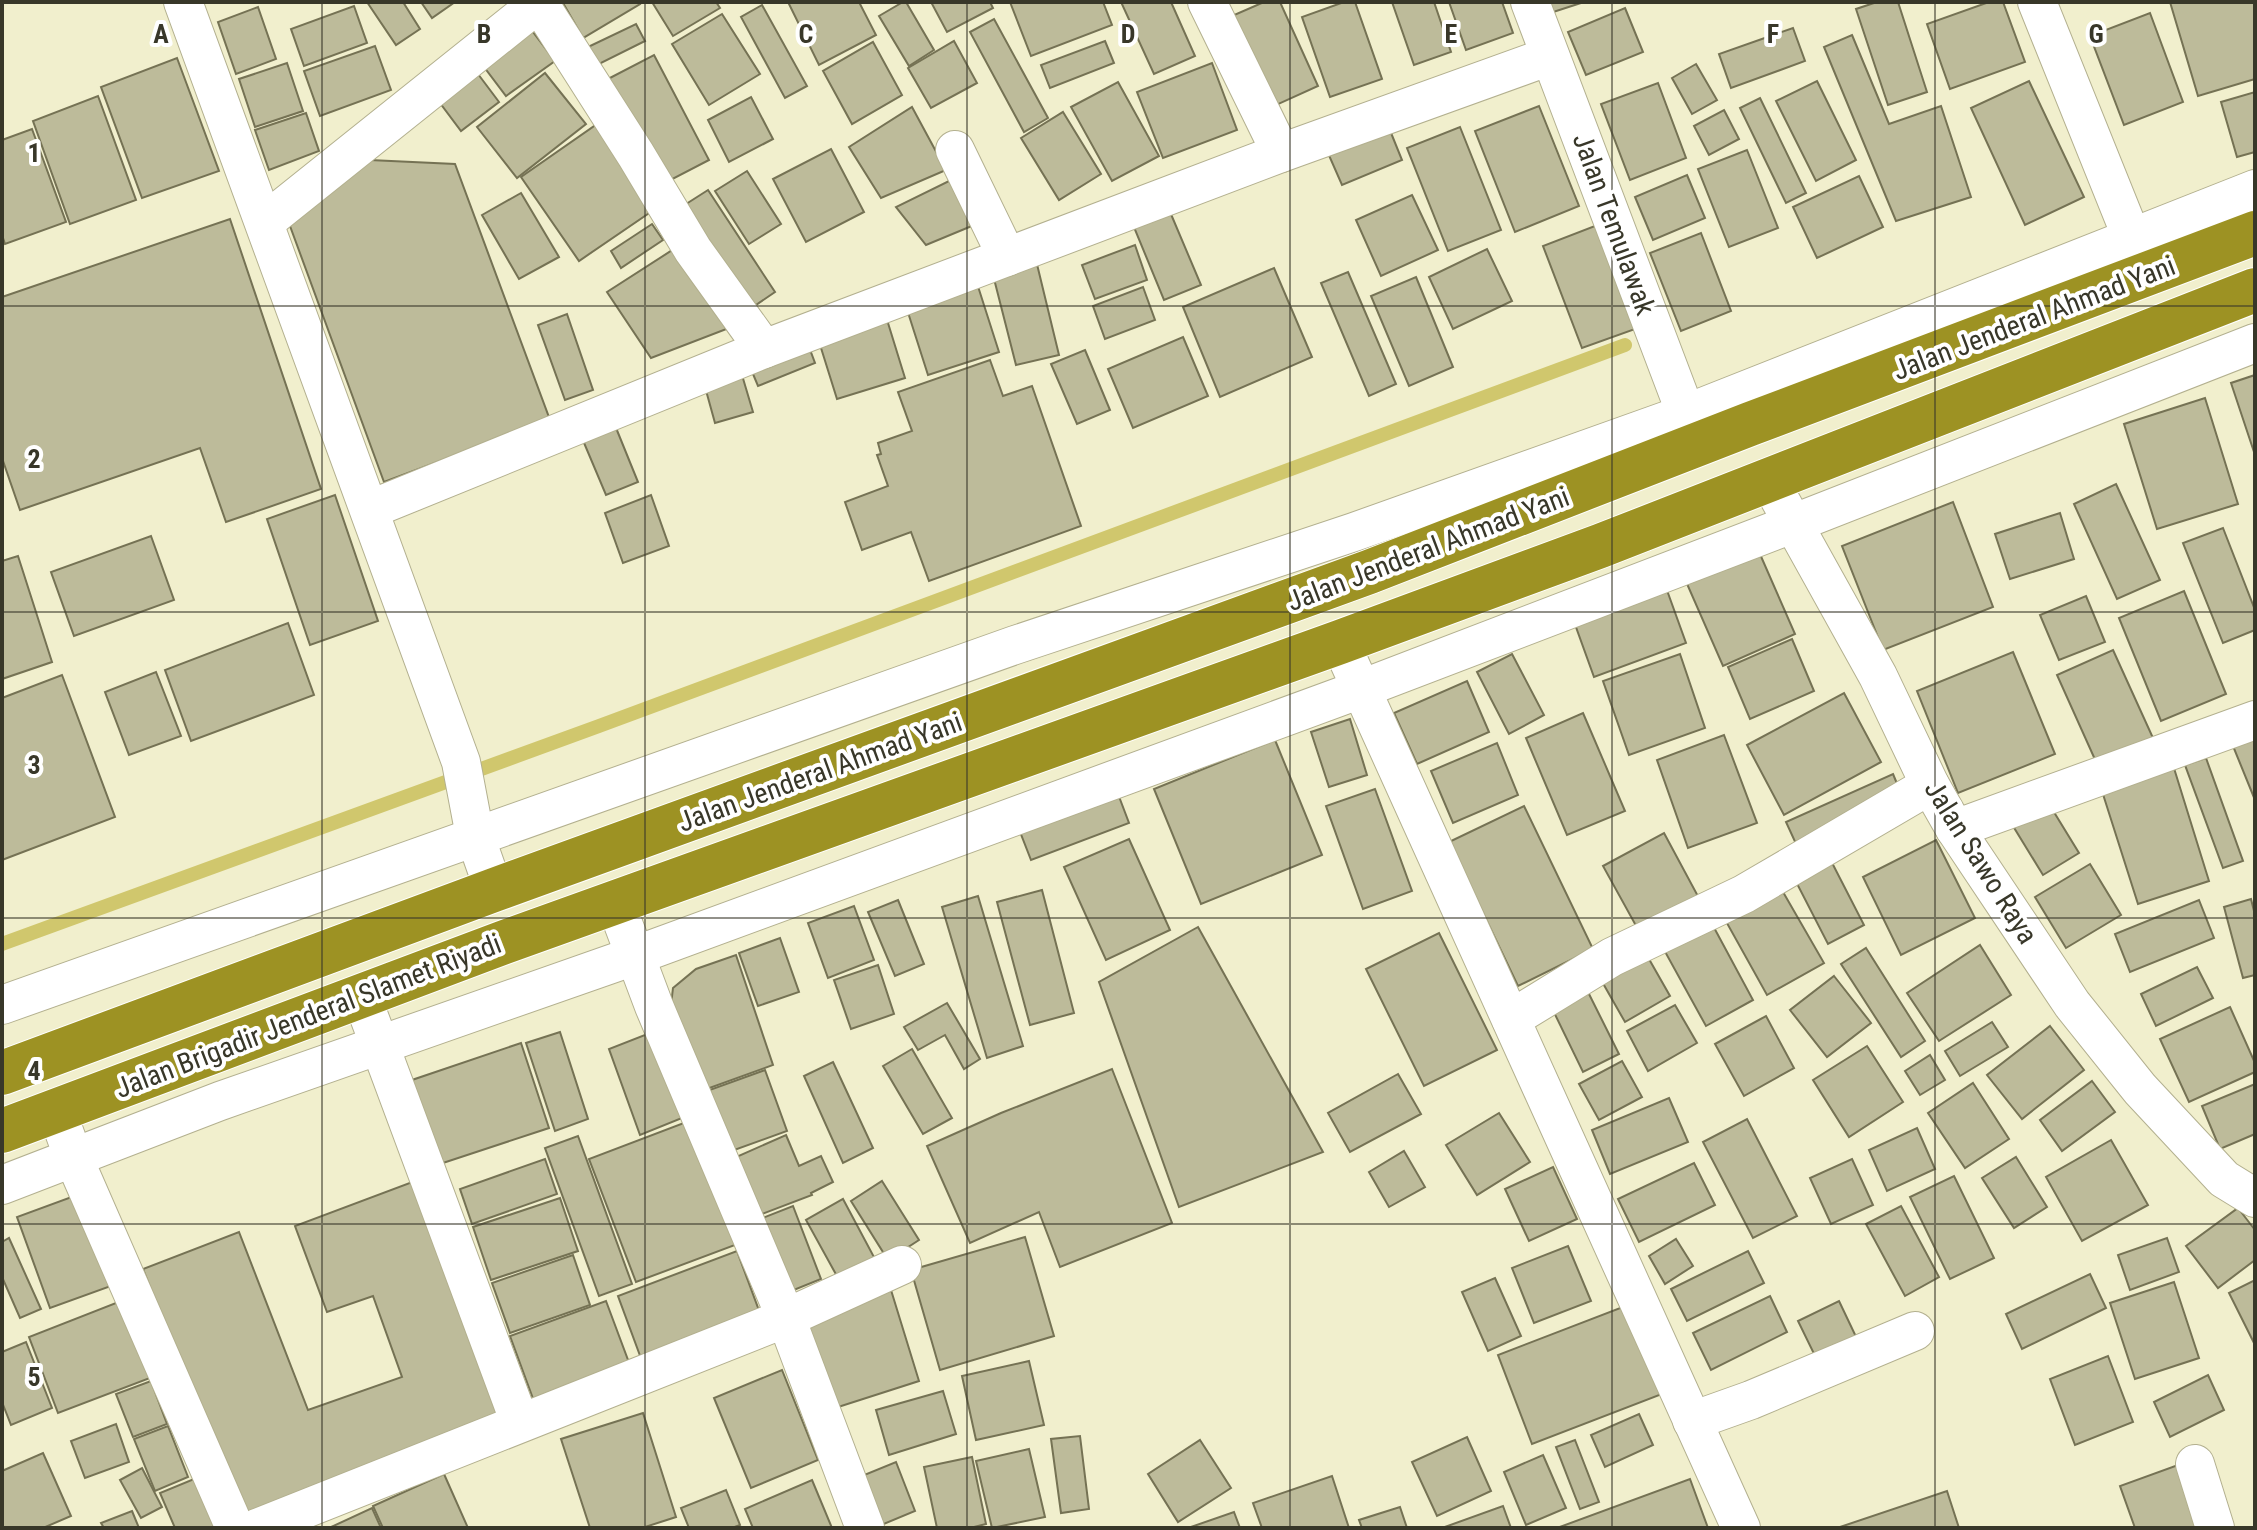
<svg xmlns="http://www.w3.org/2000/svg" width="2257" height="1530" font-family="'Roboto Condensed',sans-serif">
	<style>
		.lines { fill: none; stroke-linecap: round; stroke-linejoin: round }
		.stream { stroke: #d0c76d; stroke-width: 14 }
		.building { fill: #bdbb9a; stroke: #757254; stroke-width: 2 }
		.street-casing { stroke: #b3b08f; stroke-width: 40 }
		.highway-casing { stroke: #fff; stroke-width: 46 }
		.street { stroke: #fff; stroke-width: 38 }
		.highway { stroke: #9d9223; stroke-width: 44 }
		.grid { fill: none; stroke: #383729; stroke-width: 2; stroke-opacity: 0.55 }
		.labels { text-anchor: middle; dominant-baseline: central; stroke-width: 8; stroke-linejoin: round; paint-order: stroke }
		.street-label { font-size: 28px; fill: #383729; stroke: #fff }
		.grid-label { font-size: 26px; text-anchor: middle; font-weight: bold; fill: #383729; stroke: #fff; stroke-width: 8; stroke-linejoin: round; paint-order: stroke }
	</style>
	<rect width="100%" height="100%" fill="#f1efcd"/>
	<g class="lines">
		<path class="stream" d="M2,944L599,726L1625,345"/>
	</g>
	<g class="building">
		<path d="M367,2H403L420,29L396,45Z"/>
		<path d="M421,2H455L432,18Z"/>
		<path d="M566,2H639L640,4L583,38L563,3Z"/>
		<path d="M652,2H716L720,8L673,36Z"/>
		<path d="M788,2H859L876,35L819,65Z"/>
		<path d="M903,2H906L934,50L909,66L879,16Z"/>
		<path d="M931,2H990L993,8L947,32Z"/>
		<path d="M1010,2H1103L1112,25L1031,56Z"/>
		<path d="M1121,2H1171L1195,56L1154,74Z"/>
		<path d="M1264,2H1280L1318,86L1265,110L1225,19Z"/>
		<path d="M1344,2H1355L1382,79L1330,97L1302,17Z"/>
		<path d="M1392,2H1434L1451,52L1414,65Z"/>
		<path d="M1449,2H1502L1513,33L1466,50Z"/>
		<path d="M1536,2H1584L1541,16Z"/>
		<path d="M1877,2H1898L1927,92L1888,105L1856,9Z"/>
		<path d="M1989,2H2003L2025,62L1950,89L1927,24Z"/>
		<path d="M2170,2H2255V79L2198,96Z"/>
		<path d="M762,5L807,86L785,98L741,17Z"/>
		<path d="M354,6L367,43L304,66L291,29Z"/>
		<path d="M258,7L276,59L236,74L218,22Z"/>
		<path d="M1625,8L1643,52L1586,75L1568,32Z"/>
		<path d="M2150,13L2183,102L2124,125L2090,36Z"/>
		<path d="M722,14L760,74L709,105L672,44Z"/>
		<path d="M523,19L555,61L506,96L475,55Z"/>
		<path d="M994,19L1048,118L1024,132L970,32Z"/>
		<path d="M636,24L645,41L597,65L588,47Z"/>
		<path d="M1793,28L1805,61L1731,88L1719,54Z"/>
		<path d="M1852,35L1889,124L1941,106L1971,197L1896,221L1824,47Z"/>
		<path d="M954,41L977,83L931,108L908,68Z"/>
		<path d="M1105,41L1114,63L1050,88L1041,65Z"/>
		<path d="M873,42L902,95L852,124L823,71Z"/>
		<path d="M375,46L391,90L320,116L304,71Z"/>
		<path d="M654,55L709,160L661,185L606,80Z"/>
		<path d="M177,58L219,171L142,198L101,87Z"/>
		<path d="M469,62L499,102L461,131L431,91Z"/>
		<path d="M287,63L303,111L255,127L239,79Z"/>
		<path d="M1212,63L1237,130L1163,158L1137,92Z"/>
		<path d="M1696,64L1717,100L1692,114L1672,78Z"/>
		<path d="M545,73L586,124L517,178L477,127Z"/>
		<path d="M1817,81L1856,160L1816,181L1776,101Z"/>
		<path d="M2029,81L2084,197L2025,225L1971,108Z"/>
		<path d="M1118,82L1159,156L1112,181L1071,107Z"/>
		<path d="M1658,83L1686,158L1630,180L1601,104Z"/>
		<path d="M2255,92V152L2237,157L2221,102Z"/>
		<path d="M98,96L136,200L70,224L33,121Z"/>
		<path d="M751,97L773,139L729,162L708,120Z"/>
		<path d="M1760,98L1806,193L1786,203L1740,108Z"/>
		<path d="M1539,106L1579,206L1515,232L1475,131Z"/>
		<path d="M912,107L946,170L881,198L849,147Z"/>
		<path d="M1724,110L1739,139L1709,155L1694,126Z"/>
		<path d="M1063,112L1101,174L1059,200L1021,138Z"/>
		<path d="M306,113L319,151L269,170L255,130Z"/>
		<path d="M1385,118L1402,160L1342,185L1324,144Z"/>
		<path d="M600,122L658,207L579,261L521,177Z"/>
		<path d="M1460,127L1501,230L1448,251L1407,148Z"/>
		<path d="M32,129L66,222L5,244L2,235V140Z"/>
		<path d="M831,149L864,212L806,242L773,179Z"/>
		<path d="M1747,150L1778,228L1729,247L1698,169Z"/>
		<path d="M348,159L455,164L550,420L384,482L290,226Z"/>
		<path d="M747,171L781,224L749,244L715,191Z"/>
		<path d="M1687,175L1705,218L1653,240L1635,197Z"/>
		<path d="M1859,176L1883,227L1817,258L1793,207Z"/>
		<path d="M949,181L979,223L926,245L896,207Z"/>
		<path d="M708,190L775,292L750,309L683,206Z"/>
		<path d="M521,193L559,257L519,279L482,215Z"/>
		<path d="M1412,195L1438,250L1381,276L1356,220Z"/>
		<path d="M1165,200L1201,285L1164,300L1129,215Z"/>
		<path d="M230,219L321,489L226,522L200,448L20,510L2,458V297Z"/>
		<path d="M652,224L663,240L621,268L611,251Z"/>
		<path d="M1600,224L1638,328L1582,348L1543,246Z"/>
		<path d="M1701,233L1731,311L1681,331L1650,253Z"/>
		<path d="M1135,245L1147,280L1095,299L1082,265Z"/>
		<path d="M677,247L729,328L651,358L607,292Z"/>
		<path d="M1487,249L1512,301L1453,329L1429,277Z"/>
		<path d="M1035,256L1059,355L1016,365L991,267Z"/>
		<path d="M1274,268L1312,357L1220,397L1183,307Z"/>
		<path d="M1348,272L1396,384L1369,396L1321,283Z"/>
		<path d="M975,277L999,352L928,375L904,300Z"/>
		<path d="M1416,277L1453,367L1409,386L1371,296Z"/>
		<path d="M1143,287L1155,320L1105,339L1093,306Z"/>
		<path d="M884,310L905,378L837,399L816,332Z"/>
		<path d="M567,314L593,390L565,400L538,325Z"/>
		<path d="M1183,337L1208,396L1133,428L1108,369Z"/>
		<path d="M806,339L815,363L758,386L748,362Z"/>
		<path d="M1085,350L1110,410L1077,424L1051,364Z"/>
		<path d="M990,360L1003,396L1032,386L1081,526L929,581L911,532L862,550L845,502L888,486L877,455L881,454L878,443L912,431L898,392Z"/>
		<path d="M739,365L753,412L715,423L702,376Z"/>
		<path d="M2255,375V455L2231,383Z"/>
		<path d="M2205,398L2238,504L2157,529L2124,424Z"/>
		<path d="M612,418L638,482L606,495L579,431Z"/>
		<path d="M2116,484L2160,580L2117,599L2074,504Z"/>
		<path d="M335,495L378,621L310,645L267,519Z"/>
		<path d="M651,495L669,546L623,563L605,513Z"/>
		<path d="M1953,502L1993,607L1883,650L1842,546Z"/>
		<path d="M2060,513L2074,559L2010,579L1995,534Z"/>
		<path d="M2223,528L2255,610V630L2223,643L2183,543Z"/>
		<path d="M151,536L174,600L74,636L51,572Z"/>
		<path d="M1756,545L1795,634L1723,666L1684,577Z"/>
		<path d="M18,556L52,662L2,679V561Z"/>
		<path d="M1664,582L1686,643L1594,677L1572,616Z"/>
		<path d="M2184,591L2226,694L2161,721L2119,618Z"/>
		<path d="M2086,596L2105,642L2059,660L2040,615Z"/>
		<path d="M288,623L314,695L191,741L165,670Z"/>
		<path d="M1792,639L1814,691L1750,719L1728,667Z"/>
		<path d="M2113,650L2153,738L2097,764L2057,675Z"/>
		<path d="M2013,652L2055,754L1958,793L1917,691Z"/>
		<path d="M1512,654L1544,715L1509,734L1477,672Z"/>
		<path d="M1680,654L1705,728L1629,755L1603,681Z"/>
		<path d="M156,672L181,736L129,755L105,692Z"/>
		<path d="M62,675L115,817L2,860V698Z"/>
		<path d="M1467,681L1489,732L1417,764L1394,713Z"/>
		<path d="M1844,693L1881,762L1784,815L1747,745Z"/>
		<path d="M1583,713L1625,811L1567,835L1526,738Z"/>
		<path d="M1350,719L1367,775L1329,787L1311,732Z"/>
		<path d="M1724,735L1757,823L1688,848L1657,760Z"/>
		<path d="M2255,737V800L2233,746Z"/>
		<path d="M1275,740L1322,855L1201,904L1154,789Z"/>
		<path d="M1497,743L1518,795L1453,823L1431,771Z"/>
		<path d="M2206,758L2243,861L2223,868L2185,765Z"/>
		<path d="M2173,765L2209,881L2138,904L2101,788Z"/>
		<path d="M1893,774L1903,798L1797,846L1786,822Z"/>
		<path d="M1115,786L1129,823L1031,860L1017,824Z"/>
		<path d="M1375,789L1412,891L1363,909L1326,806Z"/>
		<path d="M2049,804L2079,853L2043,875L2013,826Z"/>
		<path d="M1524,806L1593,949L1518,986L1449,842Z"/>
		<path d="M1664,833L1700,900L1640,933L1603,866Z"/>
		<path d="M1129,839L1170,930L1106,960L1064,867Z"/>
		<path d="M1936,840L1975,918L1901,955L1863,877Z"/>
		<path d="M1827,853L1864,925L1828,944L1791,872Z"/>
		<path d="M2090,864L2121,915L2066,948L2035,897Z"/>
		<path d="M1779,885L1824,963L1767,995L1723,916Z"/>
		<path d="M1042,890L1074,1013L1030,1025L997,902Z"/>
		<path d="M978,896L1023,1046L987,1058L942,907Z"/>
		<path d="M2251,899L2255,915V975L2243,978L2224,907Z"/>
		<path d="M898,900L924,964L895,976L868,912Z"/>
		<path d="M2199,900L2214,938L2130,972L2115,934Z"/>
		<path d="M854,906L874,960L828,978L808,923Z"/>
		<path d="M1711,922L1753,1000L1706,1026L1663,948Z"/>
		<path d="M1198,927L1323,1152L1179,1207L1099,982Z"/>
		<path d="M1439,933L1497,1050L1424,1086L1366,969Z"/>
		<path d="M780,938L799,992L758,1006L739,953Z"/>
		<path d="M1641,945L1670,996L1625,1022L1596,971Z"/>
		<path d="M1980,945L2011,995L1939,1041L1907,993Z"/>
		<path d="M1866,948L1925,1041L1901,1057L1841,964Z"/>
		<path d="M736,955L773,1065L704,1090L671,1005L673,988L696,969Z"/>
		<path d="M878,965L894,1014L851,1029L834,980Z"/>
		<path d="M2197,967L2213,998L2156,1026L2141,994Z"/>
		<path d="M1834,976L1871,1023L1827,1057L1790,1010Z"/>
		<path d="M1583,982L1619,1054L1583,1072L1548,1000Z"/>
		<path d="M947,1003L980,1059L964,1069L945,1035L918,1050L904,1027Z"/>
		<path d="M1675,1005L1697,1043L1648,1071L1627,1031Z"/>
		<path d="M2230,1007L2255,1063V1072L2189,1102L2160,1039Z"/>
		<path d="M1766,1016L1794,1068L1744,1096L1715,1044Z"/>
		<path d="M1992,1022L2008,1047L1960,1076L1945,1051Z"/>
		<path d="M2050,1026L2084,1070L2022,1119L1987,1075Z"/>
		<path d="M655,1031L687,1116L640,1135L609,1049Z"/>
		<path d="M560,1032L588,1119L555,1131L526,1043Z"/>
		<path d="M521,1043L549,1128L440,1164L412,1080Z"/>
		<path d="M1867,1046L1903,1102L1849,1137L1813,1080Z"/>
		<path d="M912,1049L952,1118L923,1134L883,1066Z"/>
		<path d="M1930,1055L1945,1080L1920,1095L1905,1071Z"/>
		<path d="M1622,1061L1642,1097L1599,1120L1579,1084Z"/>
		<path d="M833,1062L873,1148L843,1163L804,1076Z"/>
		<path d="M1112,1069L1172,1223L1060,1267L1039,1212L970,1243L927,1146L1001,1113Z"/>
		<path d="M765,1070L787,1131L726,1153L704,1092Z"/>
		<path d="M1398,1074L1421,1114L1350,1152L1328,1113Z"/>
		<path d="M2092,1081L2115,1112L2062,1151L2040,1120Z"/>
		<path d="M1973,1083L2009,1139L1965,1168L1928,1113Z"/>
		<path d="M2255,1084V1134L2220,1149L2202,1106Z"/>
		<path d="M1669,1098L1688,1142L1610,1174L1592,1130Z"/>
		<path d="M1499,1113L1530,1162L1477,1195L1446,1145Z"/>
		<path d="M1747,1119L1797,1216L1753,1238L1703,1142Z"/>
		<path d="M689,1121L735,1245L636,1282L589,1159Z"/>
		<path d="M1917,1128L1935,1169L1887,1191L1869,1150Z"/>
		<path d="M786,1135L799,1166L821,1156L833,1182L811,1193L812,1195L749,1219L725,1162Z"/>
		<path d="M578,1136L632,1284L599,1296L545,1148Z"/>
		<path d="M2111,1140L2148,1205L2082,1241L2046,1177Z"/>
		<path d="M1404,1151L1425,1187L1389,1207L1369,1172Z"/>
		<path d="M2016,1157L2047,1207L2014,1228L1982,1178Z"/>
		<path d="M545,1159L557,1194L472,1224L460,1189Z"/>
		<path d="M1852,1159L1873,1205L1831,1224L1810,1178Z"/>
		<path d="M1694,1163L1715,1205L1639,1242L1618,1199Z"/>
		<path d="M1553,1167L1577,1219L1529,1241L1505,1189Z"/>
		<path d="M1954,1176L1994,1258L1950,1279L1910,1197Z"/>
		<path d="M423,1178L512,1419L235,1520L211,1446L143,1269L239,1232L308,1410L402,1377L373,1296L327,1312L295,1226Z"/>
		<path d="M882,1181L919,1240L888,1260L851,1201Z"/>
		<path d="M77,1195L111,1286L50,1308L17,1217Z"/>
		<path d="M560,1198L578,1251L491,1280L473,1227Z"/>
		<path d="M843,1199L875,1259L838,1278L806,1220Z"/>
		<path d="M793,1206L821,1279L779,1296L750,1223Z"/>
		<path d="M1901,1206L1939,1277L1905,1296L1866,1224Z"/>
		<path d="M2238,1208L2255,1230V1260L2218,1288L2186,1246Z"/>
		<path d="M1025,1237L1054,1336L940,1370L911,1270Z"/>
		<path d="M9,1238L41,1309L20,1318L2,1277V1242Z"/>
		<path d="M2167,1238L2179,1272L2130,1290L2118,1255Z"/>
		<path d="M1676,1239L1693,1266L1665,1284L1649,1256Z"/>
		<path d="M1568,1246L1591,1301L1534,1323L1512,1268Z"/>
		<path d="M737,1251L761,1316L642,1361L618,1296Z"/>
		<path d="M1748,1251L1764,1283L1687,1321L1671,1289Z"/>
		<path d="M573,1255L590,1305L510,1333L492,1283Z"/>
		<path d="M2090,1274L2106,1308L2022,1349L2006,1314Z"/>
		<path d="M1495,1278L1521,1336L1488,1351L1462,1292Z"/>
		<path d="M2255,1280V1345L2229,1293Z"/>
		<path d="M2174,1282L2199,1358L2135,1379L2110,1303Z"/>
		<path d="M891,1290L919,1381L832,1409L804,1318Z"/>
		<path d="M1770,1296L1787,1332L1711,1370L1693,1333Z"/>
		<path d="M121,1301L150,1378L58,1413L29,1337Z"/>
		<path d="M606,1301L631,1368L535,1404L510,1336Z"/>
		<path d="M1839,1301L1859,1343L1818,1362L1798,1321Z"/>
		<path d="M1628,1305L1662,1394L1532,1444L1498,1355Z"/>
		<path d="M26,1342L52,1408L11,1425L2,1402V1352Z"/>
		<path d="M2108,1356L2133,1422L2075,1445L2050,1379Z"/>
		<path d="M1029,1361L1044,1425L976,1440L962,1376Z"/>
		<path d="M782,1370L818,1460L751,1488L714,1398Z"/>
		<path d="M2208,1375L2224,1410L2170,1437L2154,1402Z"/>
		<path d="M151,1381L167,1424L133,1437L116,1394Z"/>
		<path d="M943,1391L956,1434L889,1455L876,1410Z"/>
		<path d="M643,1413L676,1517L642,1528H590L561,1439Z"/>
		<path d="M1639,1414L1653,1445L1605,1467L1591,1435Z"/>
		<path d="M116,1424L129,1462L85,1478L71,1441Z"/>
		<path d="M168,1426L188,1477L155,1491L134,1439Z"/>
		<path d="M1080,1436L1089,1509L1061,1513L1051,1439Z"/>
		<path d="M1467,1437L1491,1491L1437,1516L1412,1462Z"/>
		<path d="M1200,1440L1231,1488L1178,1522L1148,1474Z"/>
		<path d="M1575,1440L1599,1502L1580,1509L1556,1447Z"/>
		<path d="M1029,1449L1045,1517L992,1528L976,1461Z"/>
		<path d="M43,1453L71,1516L43,1528H2V1471Z"/>
		<path d="M1543,1455L1566,1508L1526,1525L1504,1472Z"/>
		<path d="M972,1457L986,1524L970,1528H937L924,1467Z"/>
		<path d="M896,1462L915,1511L874,1528L852,1480Z"/>
		<path d="M2178,1465L2201,1528H2135L2120,1486Z"/>
		<path d="M142,1468L162,1507L141,1518L120,1480Z"/>
		<path d="M444,1474L468,1528H383L373,1506Z"/>
		<path d="M1332,1476L1349,1528H1262L1253,1503Z"/>
		<path d="M194,1479L215,1528H175L160,1493Z"/>
		<path d="M1690,1479L1708,1528H1557Z"/>
		<path d="M812,1480L832,1528H753L745,1509Z"/>
		<path d="M726,1490L740,1525L732,1528H689L681,1508Z"/>
		<path d="M1947,1491L1959,1528H1837Z"/>
		<path d="M1503,1506L1511,1528H1442Z"/>
		<path d="M1400,1507L1407,1528H1362L1359,1520Z"/>
		<path d="M372,1508L381,1528H329Z"/>
		<path d="M132,1511L139,1528H104L101,1523Z"/>
		<path d="M1234,1512L1240,1528H1188Z"/>
	</g>
	<g class="lines">
		<g class="street-casing">
			<g id="street">
				<path d="M183,2L461,762L475,836L494,890"/>
				<path d="M1207,2L1281,153"/>
				<path d="M1530,2L1694,435"/>
				<path d="M2037,2L2142,263"/>
				<path d="M539,3L636,155L693,250L764,349"/>
				<path d="M955,150L1007,257"/>
				<path d="M265,222L540,2"/>
				<path d="M1769,480L1878,676L1930,785L1955,829L2072,1004L2140,1089L2224,1179L2255,1198"/>
				<path d="M371,509L764,349L1281,153L1550,56"/>
				<path d="M1340,642L1741,1528"/>
				<path d="M1955,829L2255,720"/>
				<path d="M615,902L654,1006L786,1318L865,1528"/>
				<path d="M361,995L520,1423"/>
				<path d="M2,1005L1015,645L1354,532L1685,414L2255,189"/>
				<path d="M1511,1019L1612,957L1744,894L1930,785"/>
				<path d="M57,1112L74,1159L235,1528"/>
				<path d="M2,1185L220,1101L634,956L1361,689L1792,524L2255,343"/>
				<path d="M1692,1421L1751,1400L1915,1331"/>
				<path d="M2195,1464L2215,1528"/>
				<path d="M257,1528L786,1318L902,1265"/>
			</g>
		</g>
		<g class="highway-casing">
			<g id="highway">
				<path d="M2,1073L494,890L1369,572L1750,424L2255,233"/>
				<path d="M2,1131L502,943L1340,642L1600,546L2255,290"/>
			</g>
		</g>
		<use href="#street" class="street"/>
		<use href="#highway" class="highway"/>
	</g>
	<path class="grid" d="M322,2V1528M645,2V1528M967,2V1528M1290,2V1528M1612,2V1528M1935,2V1528M2,306H2255M2,612H2255M2,918H2255M2,1224H2255"/>
	<g class="labels">
		<g class="street-label">
			<text transform="translate(1614 224) rotate(70)">Jalan Temulawak</text>
			<text transform="translate(2034 318) rotate(-21)">Jalan Jenderal Ahmad Yani</text>
			<text transform="translate(1428 549) rotate(-21)">Jalan Jenderal Ahmad Yani</text>
			<text transform="translate(820 772) rotate(-20)">Jalan Jenderal Ahmad Yani</text>
			<text transform="translate(1981 862) rotate(58)">Jalan Sawo Raya</text>
			<text transform="translate(308 1016) rotate(-21)">Jalan Brigadir Jenderal Slamet Riyadi</text>
		</g>
	</g>
	<g class="grid-label">
		<text x="161" y="43">A</text>
		<text x="484" y="43">B</text>
		<text x="806" y="43">C</text>
		<text x="1128" y="43">D</text>
		<text x="1451" y="43">E</text>
		<text x="1773" y="43">F</text>
		<text x="2096" y="43">G</text>
		<text x="34" y="162">1</text>
		<text x="34" y="468">2</text>
		<text x="34" y="774">3</text>
		<text x="34" y="1080">4</text>
		<text x="34" y="1386">5</text>
	</g>
	<rect width="2257" height="1530" fill="none" stroke="#383729" stroke-width="8"/>
</svg>
